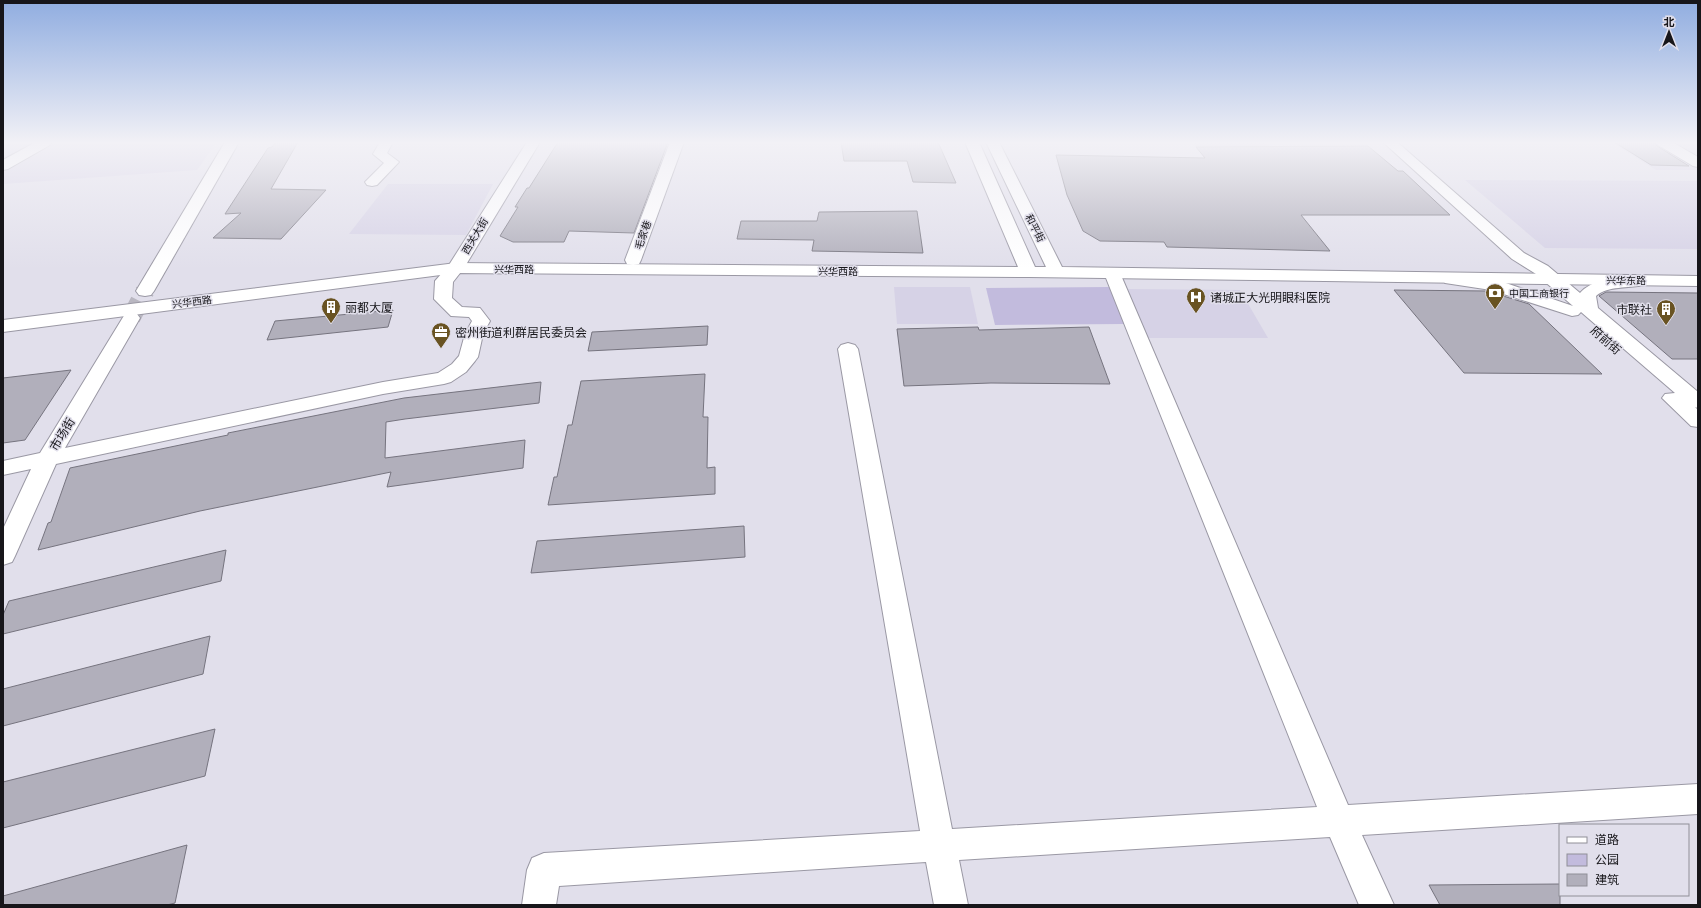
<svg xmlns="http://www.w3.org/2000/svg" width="1701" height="908" font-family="Merriweather,'Noto Sans SC',serif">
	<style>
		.built { fill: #d6d2e6 }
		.green { fill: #c2bbdd }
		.building { fill: #b1afbb; stroke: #76747f }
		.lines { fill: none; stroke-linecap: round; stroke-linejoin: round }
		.minor-tunnel { stroke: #b9b7c1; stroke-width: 19; stroke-dasharray: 19 10; stroke-linecap: butt }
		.minor-casing { stroke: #9a98a4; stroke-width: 2 }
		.major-casing { stroke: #9a98a4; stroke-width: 2 }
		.minor { fill: #fff; fill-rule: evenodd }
		.major { fill: #fff; fill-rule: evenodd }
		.labels { text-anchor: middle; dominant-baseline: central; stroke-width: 3; stroke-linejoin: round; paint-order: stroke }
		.far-street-label { font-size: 10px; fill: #17161a; stroke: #e1dfeb }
		.far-poi-label { font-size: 10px; fill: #17161a; stroke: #e1dfeb; text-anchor: start }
		.poi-label { font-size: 12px; fill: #17161a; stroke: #e1dfeb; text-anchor: start }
		.street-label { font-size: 12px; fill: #17161a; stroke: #e1dfeb }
	</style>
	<rect width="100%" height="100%" fill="#e1dfeb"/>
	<g class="built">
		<path d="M3,142H217L197,170L3,184Z"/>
		<path d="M1611,142H1698V171L1696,170H1656Z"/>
		<path d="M1465,180L1698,181V249L1545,248Z"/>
		<path d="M388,184H493L466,235L349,234Z"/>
		<path d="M894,287H970L978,324H897Z"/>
		<path d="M1128,289L1240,290L1268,338H1146Z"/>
	</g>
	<g class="green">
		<path d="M1193,142H1265L1269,146L1196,147Z"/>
		<path d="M1109,287L1125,324L995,325L986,288Z"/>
	</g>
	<g class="building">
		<path d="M276,142H298L271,189L326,190L281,239L213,238L241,213L225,214L268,148L272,147Z"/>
		<path d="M558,142H668L634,233L569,231L564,242H513L500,236L518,207H515L527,188H529Z"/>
		<path d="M841,142H938L956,183L913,182L907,161H844Z"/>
		<path d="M1614,142H1654L1657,146L1689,166L1651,165Z"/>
		<path d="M1368,146L1398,171H1403L1450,215H1301L1330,251L1167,247L1164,242L1100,241L1083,231L1067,195L1056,155L1205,158L1196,147Z"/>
		<path d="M917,211L923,253L812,251L814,240L737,239L741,221H817L819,212Z"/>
		<path d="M1394,290L1487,291L1529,304L1602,374L1464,373Z"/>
		<path d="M1606,292L1698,293V359H1672L1599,296Z"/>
		<path d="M393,310L388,327L267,340L275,321Z"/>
		<path d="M708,326L707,345L588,351L592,332Z"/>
		<path d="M978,327L979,330L1089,327L1110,384L991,383L904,386L897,329Z"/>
		<path d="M71,370L25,440L3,443V378Z"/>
		<path d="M705,374L703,417H708L707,468L715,467V494L548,505L554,477H557L568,425H572L581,381Z"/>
		<path d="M541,382L539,403L405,419L386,422L385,458L525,440L523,468L387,487L391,472L200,511L38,550L48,523L51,522L70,468L228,435V433L404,398Z"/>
		<path d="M744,526L745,557L531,573L537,541Z"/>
		<path d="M226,550L221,581L3,634V615L9,601Z"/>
		<path d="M210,636L203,674L3,726V689Z"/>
		<path d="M215,729L205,776L3,828V782Z"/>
		<path d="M187,845L175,903L167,905H3V896Z"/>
		<path d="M1560,884V905H1440L1429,885Z"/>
	</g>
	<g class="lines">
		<path class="minor-tunnel" d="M131,318L145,291"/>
		<g class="minor-casing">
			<g id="minor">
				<path d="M36,142H52L50,145L8,169L3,170V160Z"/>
				<path d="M225,142H239L154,291L151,295L145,296L139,295L136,291Z"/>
				<path d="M380,142H393L387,153L399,162L377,185L372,186L367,185L365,182L384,163L373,154Z"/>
				<path d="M527,142H540L464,268L453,282L452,298L462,307L480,308L490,321L483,334L478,357L475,361L466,372L451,382L444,384L383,394L56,464L15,556L12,562L3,565V529L31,469L3,475V461L40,453L125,314L131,313L137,314L140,318L65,448L383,382L438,373L452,364L459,356L465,334L472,321L469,317L451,316L434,299L435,281L449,265Z"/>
				<path d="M670,142H684L641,260L639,264L633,265L627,264L625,260Z"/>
				<path d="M1383,142H1397L1524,253L1548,266L1580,293C1592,279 1626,273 1643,277L1646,281L1643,285C1627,289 1609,285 1596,296L1598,308L1698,392V408L1695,407L1698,410V427L1691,426L1662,398L1665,394L1675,393L1581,312L1578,315L1572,316L1491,290L1445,283L1442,279L1445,275L1451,274L1500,281L1573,306L1536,274L1512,259Z"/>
				<path d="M1656,142H1672L1698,157V167L1693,166L1658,145Z"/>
				<path d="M1112,268L1118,269L1120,273L1348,805L1698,784V814L1362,835L1394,905H1359L1330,837L959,860L968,905H934L926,862L559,886L556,905H522L527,870L532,858L544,853L920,831L838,349L841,345L848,343L855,345L858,349L952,829L1317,807L1104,273L1106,269Z"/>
			</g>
		</g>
		<g class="major-casing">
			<path id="major" d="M965,142H979L1035,267H1046L986,142H999L1062,267L1698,276V286L1029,277L456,273L3,332V320L456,263L1018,267Z"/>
		</g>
		<use href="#minor" class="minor"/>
		<use href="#major" class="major"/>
	</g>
	<linearGradient id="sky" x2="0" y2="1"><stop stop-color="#90ade0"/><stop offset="0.53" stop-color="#f2f1f6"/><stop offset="1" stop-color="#f2f1f6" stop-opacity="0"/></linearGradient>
	<rect width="1701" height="269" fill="url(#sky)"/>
	<defs>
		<g id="bank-pin" transform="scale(1)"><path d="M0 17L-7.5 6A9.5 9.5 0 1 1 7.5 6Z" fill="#695322" stroke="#e1dfeb"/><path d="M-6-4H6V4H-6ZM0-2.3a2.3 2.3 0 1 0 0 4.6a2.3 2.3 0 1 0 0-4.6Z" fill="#fff"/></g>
		<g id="hospital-pin" transform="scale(1)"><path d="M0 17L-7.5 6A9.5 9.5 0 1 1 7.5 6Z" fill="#695322" stroke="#e1dfeb"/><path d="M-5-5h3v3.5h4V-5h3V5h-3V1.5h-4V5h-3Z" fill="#fff"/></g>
		<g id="building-pin" transform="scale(1)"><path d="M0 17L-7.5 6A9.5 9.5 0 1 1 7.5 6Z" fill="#695322" stroke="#e1dfeb"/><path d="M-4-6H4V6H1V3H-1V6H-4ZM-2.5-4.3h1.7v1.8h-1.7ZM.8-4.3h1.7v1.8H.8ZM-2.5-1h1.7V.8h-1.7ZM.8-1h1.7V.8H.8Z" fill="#fff"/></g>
		<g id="office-pin" transform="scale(1)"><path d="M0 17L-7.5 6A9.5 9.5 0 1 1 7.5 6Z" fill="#695322" stroke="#e1dfeb"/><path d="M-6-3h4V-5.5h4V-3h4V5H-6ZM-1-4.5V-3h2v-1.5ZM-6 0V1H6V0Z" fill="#fff"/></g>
	</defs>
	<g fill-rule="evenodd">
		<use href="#bank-pin" x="1495" y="293"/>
		<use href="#hospital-pin" x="1196" y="297"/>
		<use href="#building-pin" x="331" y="307"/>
		<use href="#building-pin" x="1666" y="309"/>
		<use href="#office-pin" x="441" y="332"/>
	</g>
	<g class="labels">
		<g class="far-street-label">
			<text transform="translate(1035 228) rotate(63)">和平街</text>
			<text transform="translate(643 235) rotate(-70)">毛家巷</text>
			<text transform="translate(475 236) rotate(-59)">西关大街</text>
			<text x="514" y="269">兴华西路</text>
			<text x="838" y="271">兴华西路</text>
			<text x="1626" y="280">兴华东路</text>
			<text transform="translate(192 302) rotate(-7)">兴华西路</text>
		</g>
		<g class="far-poi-label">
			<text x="1509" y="293">中国工商银行</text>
		</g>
		<g class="poi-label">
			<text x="1210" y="297">诸城正大光明眼科医院</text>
			<text x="345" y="307">丽都大厦</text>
			<text x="1652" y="309" text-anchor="end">市联社</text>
			<text x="455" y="332">密州街道利群居民委员会</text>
		</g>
		<g class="street-label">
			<text transform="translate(1606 340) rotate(41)">府前街</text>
			<text transform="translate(62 434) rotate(-59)">市场街</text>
		</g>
	</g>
	<rect width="1701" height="908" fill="none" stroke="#17161a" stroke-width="8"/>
	<rect x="1559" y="824" width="130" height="72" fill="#e1dfeb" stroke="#908f97"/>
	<rect x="1567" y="837" width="20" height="6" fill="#ffffff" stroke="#908f97"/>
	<text x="1595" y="844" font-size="12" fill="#17161a">道路</text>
	<rect x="1567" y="854" width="20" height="12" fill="#c2bbdd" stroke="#908f97"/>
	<text x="1595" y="864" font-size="12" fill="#17161a">公园</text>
	<rect x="1567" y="874" width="20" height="12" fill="#b1afbb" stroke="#908f97"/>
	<text x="1595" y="884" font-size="12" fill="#17161a">建筑</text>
	<g transform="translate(1669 32)" stroke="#e1dfeb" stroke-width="3" paint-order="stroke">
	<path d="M0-3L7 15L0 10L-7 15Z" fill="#17161a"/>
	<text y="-6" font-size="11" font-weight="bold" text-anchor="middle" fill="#17161a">北</text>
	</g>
</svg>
